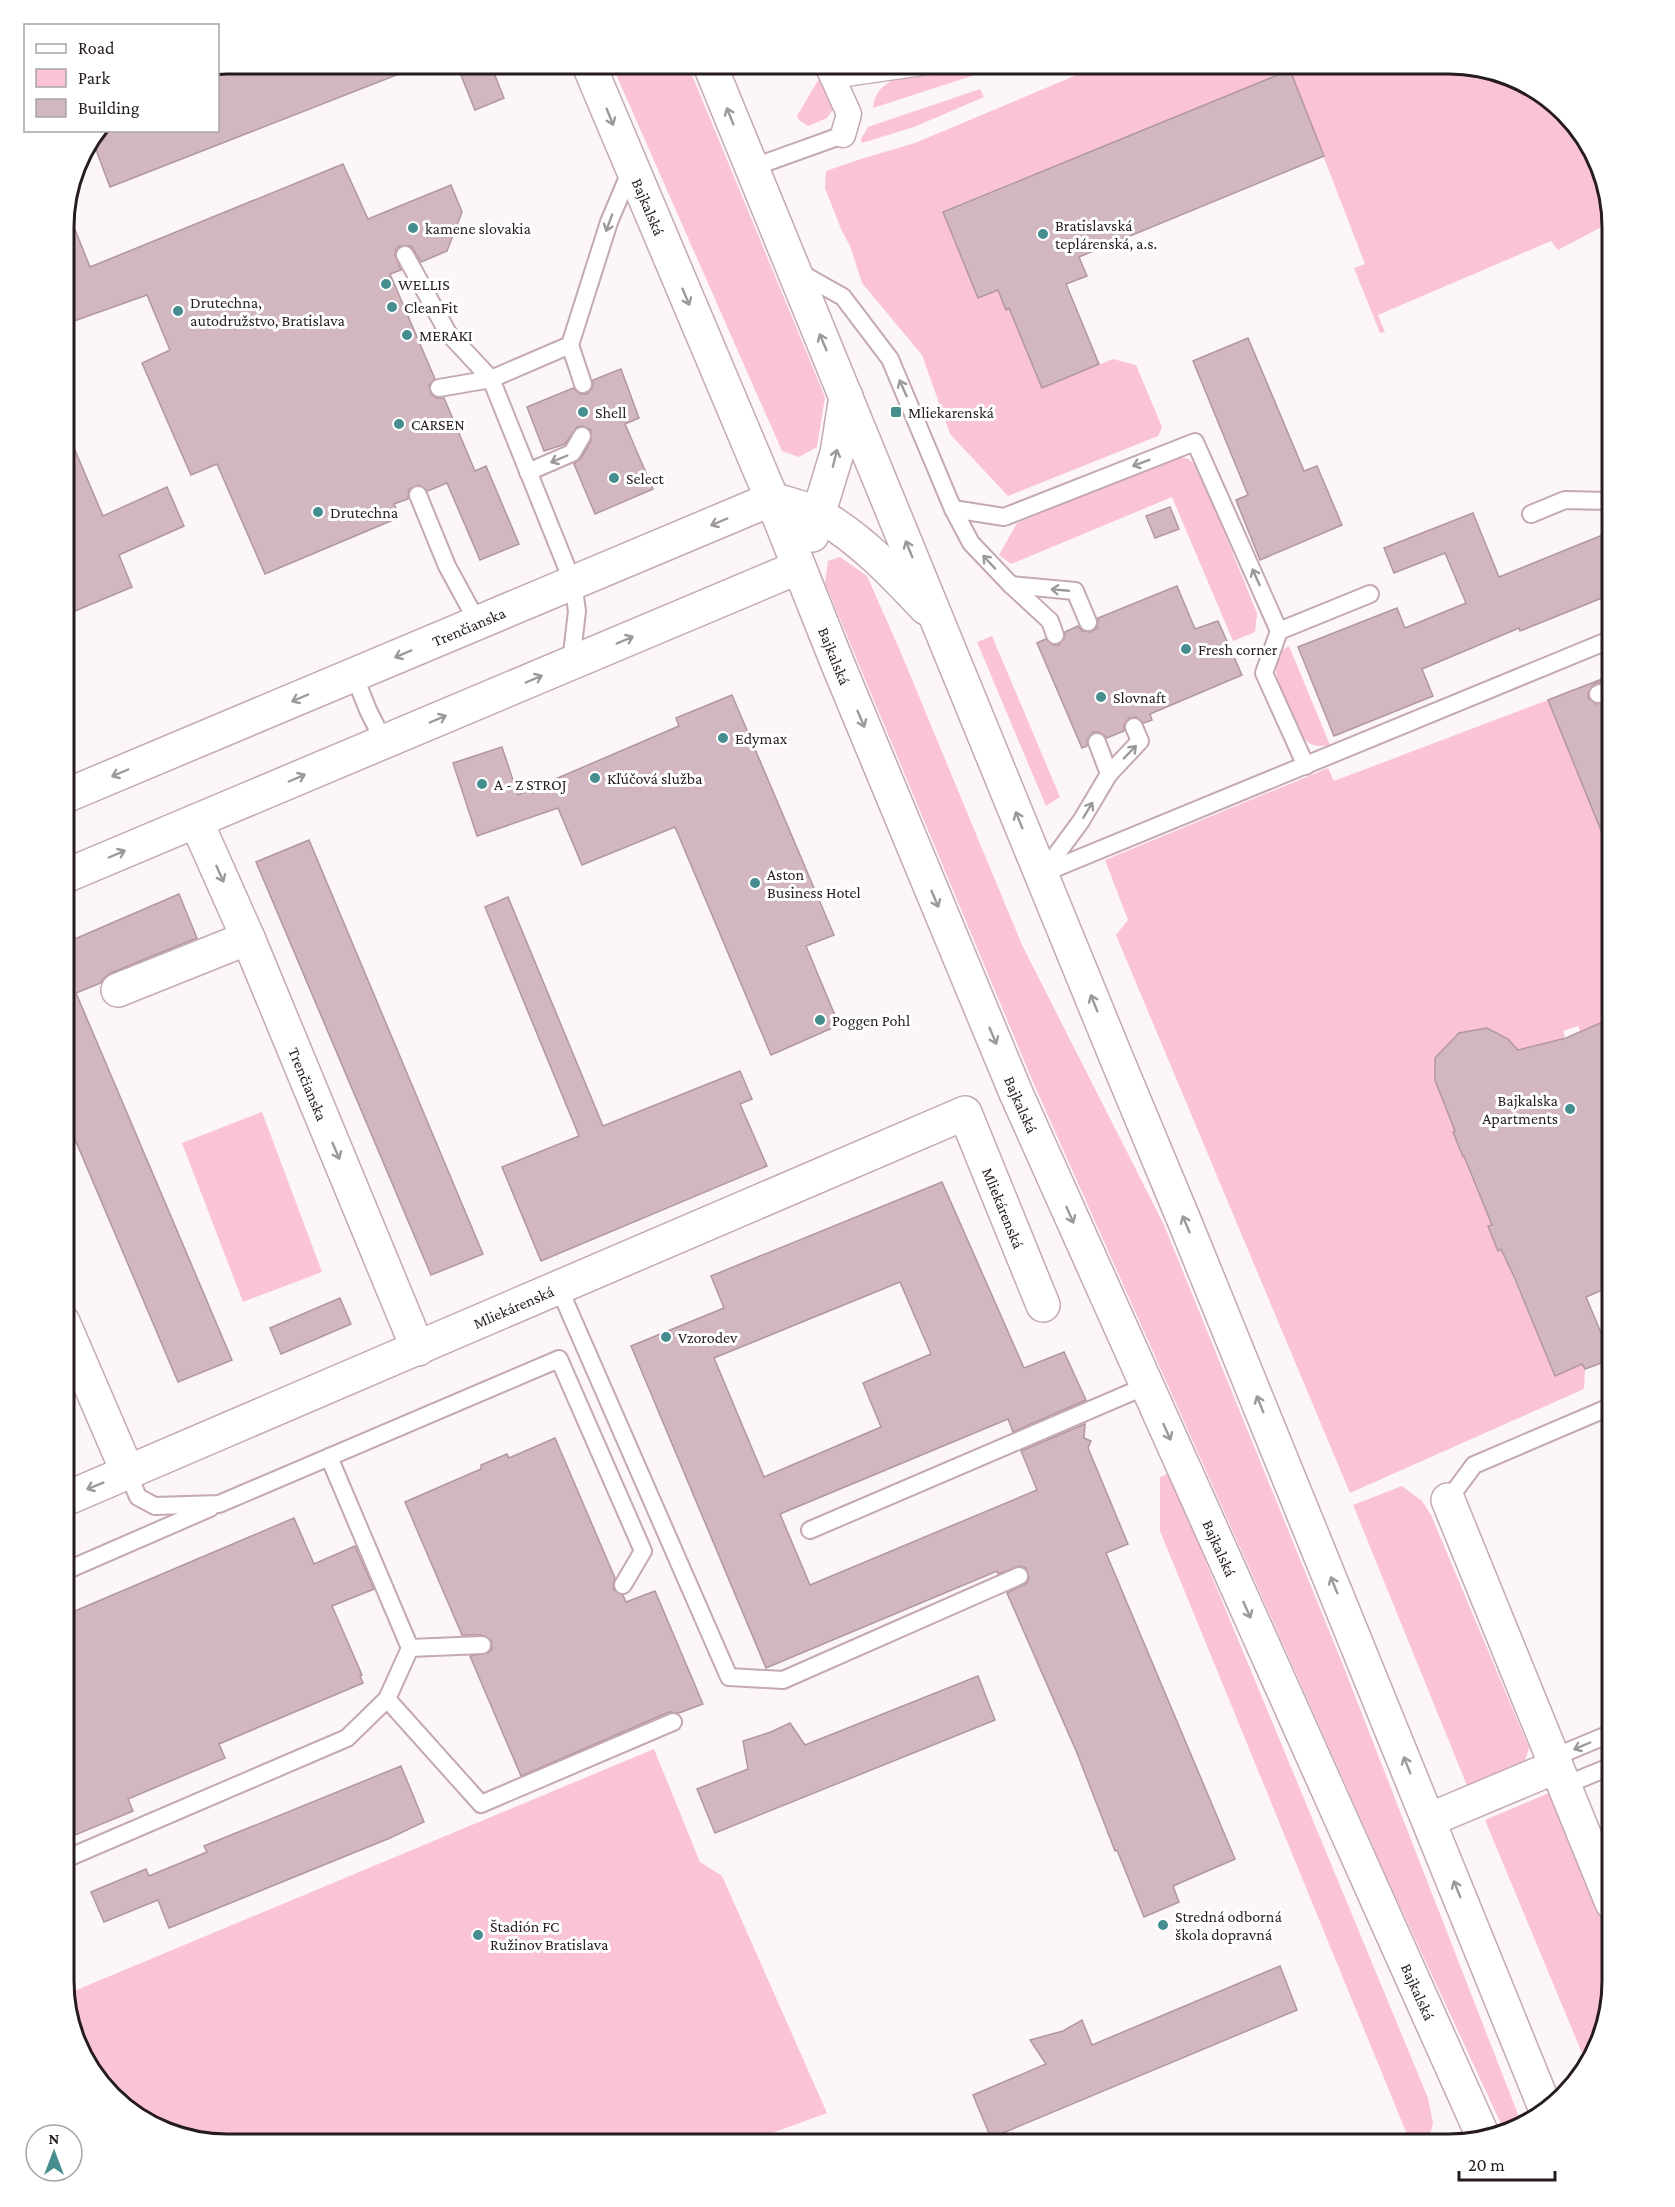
<svg xmlns="http://www.w3.org/2000/svg" width="1675" height="2207" font-family="'Crimson Pro',serif">
	<style>
		.green { fill: #fbc3d6 }
		.building { fill: #d3b7c0; stroke: #b297a0; stroke-width: 1.5; fill-rule: evenodd }
		.lines { fill: none; stroke-linecap: round; stroke-linejoin: round }
		.service-casing { stroke: #c4a9b2; stroke-width: 20 }
		.pedestrian-casing { stroke: #c4a9b2; stroke-width: 27 }
		.minor-casing { stroke: #c4a9b2; stroke-width: 36 }
		.primary-casing { stroke: #c4a9b2; stroke-width: 36 }
		.service { stroke: #fff; stroke-width: 16 }
		.pedestrian { stroke: #fff; stroke-width: 24 }
		.minor { stroke: #fff; stroke-width: 33 }
		.primary { stroke: #fff; stroke-width: 33 }
		.oneway { stroke: #9d999b }
		.poi-dot { fill: #458d8f; stroke: #fff; stroke-width: 2 }
		.labels { text-anchor: middle; dominant-baseline: central; stroke-width: 6; stroke-linejoin: round; paint-order: stroke }
		.street-label { font-size: 16px; fill: #261c20; stroke: #fff }
		.poi-label { font-size: 16px; fill: #261c20; stroke: #fff; text-anchor: start }
		.rim { fill: none; stroke: #261c20; stroke-width: 3 }
	</style>
	<rect width="100%" height="100%" fill="#fcf6f8"/>
	<g class="green">
		<path d="M611,63H687L825,397L817,447L799,457L782,451Z"/>
		<path d="M1105,63H1459L1531,85L1585,136L1611,222L1558,250L1551,241L1378,315L1385,332L1380,333L1354,268L1365,264L1290,70L943,211L978,298L998,290L1006,309L1009,308L1042,388L1113,359L1136,365L1162,427L1158,436L1008,496L950,434L922,355L862,283L850,246L841,229L825,188L826,171L861,159L915,143Z"/>
		<path d="M983,69L984,72L873,108C874,93 883,84 896,79Z"/>
		<path d="M820,77L834,108L827,118L808,126L799,120L797,116Z"/>
		<path d="M980,89L984,97L914,127L862,143L861,139L868,127Z"/>
		<path d="M1176,457L1189,459L1198,468L1257,613L1255,632L1233,641L1172,497L1011,564L999,555L1017,523Z"/>
		<path d="M840,557L867,576L901,653L1022,945L1164,1225L1341,1660L1521,2122L1503,2128L1392,1889L1033,1082L825,583L828,561Z"/>
		<path d="M992,636L1060,797L1046,806L977,642Z"/>
		<path d="M1289,646L1330,745C1323,746 1317,747 1311,744C1297,737 1273,679 1276,664C1277,655 1282,650 1289,646Z"/>
		<path d="M1548,700L1612,856V1018L1580,1031L1578,1026L1563,1031L1565,1037L1525,1054L1522,1049L1518,1050L1508,1039L1487,1028L1460,1033L1435,1058V1080L1455,1131L1453,1132L1462,1156H1464L1492,1225L1488,1227L1498,1250L1501,1249L1555,1375L1582,1364L1585,1369L1584,1389L1350,1493L1116,935L1128,920L1105,860L1328,768L1334,781Z"/>
		<path d="M262,1112L322,1272L243,1302L182,1143Z"/>
		<path d="M1169,1473L1428,2098L1433,2123L1428,2144H1411L1160,1531V1477Z"/>
		<path d="M1402,1486L1422,1501L1431,1515L1529,1748L1525,1761L1468,1788L1353,1505Z"/>
		<path d="M654,1749L700,1862L722,1876L827,2113L742,2144H226L145,2122L90,2071L67,1994Z"/>
		<path d="M1549,1793L1612,1942V1981L1590,2062L1587,2065L1485,1820Z"/>
	</g>
	<g class="building">
		<path d="M252,63H422V65L110,187L92,139L98,130H218V76Z"/>
		<path d="M456,63H490L504,98L475,110Z"/>
		<path d="M1290,70L1324,156L1079,257L1087,276L1066,284L1099,364L1042,388L1009,308L1006,310L998,290L978,298L943,212Z"/>
		<path d="M343,164L368,219L451,185L462,212L447,251L421,262L411,246H400L396,249L395,255L401,270L390,274L435,379L429,385L431,394L436,398H444L475,471L486,466L519,544L480,560L447,483L428,491L419,485L409,489L408,499L394,504L400,517L265,574L217,464L191,475L142,363L170,350L147,295L63,325V215L66,207L90,267Z"/>
		<path d="M1248,338L1304,471L1317,466L1342,525L1260,560L1236,500L1248,495L1193,361Z"/>
		<path d="M621,369L639,418L625,424L653,489L595,514L574,464L581,458L591,441V430L583,426L577,427L565,444L544,451L527,407L573,388L580,394H587L593,387V380Z"/>
		<path d="M63,422L103,516L167,487L184,526L119,555L132,587L63,616Z"/>
		<path d="M1170,507L1179,529L1155,538L1146,516Z"/>
		<path d="M1473,513L1499,577L1612,531V594L1520,631L1519,628L1422,669L1433,696L1334,736L1298,647L1397,608L1405,628L1466,603L1445,553L1394,573L1384,548Z"/>
		<path d="M1177,586L1195,629L1218,621L1242,675L1150,714L1152,720L1144,723L1136,717L1129,718L1124,725V731L1107,738L1099,732H1093L1087,740V746L1082,748L1037,643L1046,639L1053,645H1059L1065,637V632L1078,626L1082,631L1091,632L1097,628L1098,618Z"/>
		<path d="M1612,675V679L1594,684L1588,693V698L1596,704L1612,700L1611,855L1548,700Z"/>
		<path d="M732,695L834,935L806,946L839,1025L771,1055L675,827L582,865L558,808L477,836L453,763L502,747L518,795L679,726L676,718Z"/>
		<path d="M309,840L483,1254L431,1275L256,862Z"/>
		<path d="M179,894L197,938L111,973L104,978L101,983L76,993L232,1360L178,1382L63,1111V944Z"/>
		<path d="M508,897L603,1126L740,1071L752,1099L740,1104L767,1166L541,1261L502,1167L579,1136L485,907Z"/>
		<path d="M1612,1018V1286L1586,1297L1612,1359L1585,1369L1582,1364L1555,1376L1515,1279L1501,1249L1498,1251L1488,1226L1492,1225L1464,1156L1463,1157L1453,1132L1455,1131L1435,1080V1058L1459,1033L1487,1028L1508,1039L1518,1050L1566,1038Z"/>
		<path d="M942,1182L1024,1368L1064,1352L1086,1400L1013,1432L1008,1419L780,1514L810,1585L1037,1490L1021,1451L1085,1424L1084,1438L1091,1441L1088,1448L1128,1544L1106,1553L1235,1859L1173,1886L1179,1902L1144,1917L1117,1850L1115,1851L1077,1753L1007,1593L1027,1583L1029,1577L1026,1568L1020,1566L998,1574L997,1571L766,1668L631,1346L724,1308L711,1276ZM900,1282L931,1354L863,1383L881,1427L764,1477L714,1358Z"/>
		<path d="M340,1298L351,1324L281,1354L270,1328Z"/>
		<path d="M555,1438L615,1578L613,1584L614,1590L623,1595L626,1602L655,1591L703,1704L679,1713L669,1712L521,1776L470,1656L488,1653L492,1649L491,1640L482,1635H462L405,1502L481,1469V1465L507,1454L509,1458Z"/>
		<path d="M294,1518L314,1564L355,1546L374,1589L332,1606L362,1675L360,1676L363,1683L219,1744L225,1758L128,1799L133,1811L63,1840V1616Z"/>
		<path d="M978,1676L995,1720L715,1833L697,1789L748,1769L743,1741L771,1732L790,1723L805,1745Z"/>
		<path d="M401,1766L424,1822L390,1838L169,1928L158,1900L104,1922L91,1892L146,1869L149,1876L207,1852L204,1846Z"/>
		<path d="M1280,1966L1297,2010L991,2138L973,2095L1046,2064L1030,2040L1063,2031L1082,2020L1092,2045Z"/>
	</g>
	<g class="lines">
		<g class="service-casing">
			<g id="service">
				<path d="M751,168L843,135"/>
				<path d="M405,255L448,333L491,379L570,345L609,222L631,170"/>
				<path d="M797,271L843,297L890,359L953,509L971,543L1011,585L1050,621L1055,635"/>
				<path d="M570,345L583,384"/>
				<path d="M439,388L491,379L573,583L577,611L571,663"/>
				<path d="M528,472L572,453L582,436"/>
				<path d="M418,495L447,566L478,623"/>
				<path d="M953,509L1004,517L1195,442L1279,631"/>
				<path d="M1531,514L1565,500L1608,501L1612,504"/>
				<path d="M1011,585L1075,591L1088,622"/>
				<path d="M354,675L368,710L384,742"/>
				<path d="M1598,694L1612,689"/>
				<path d="M1306,766L1264,673L1279,631L1370,594"/>
				<path d="M1109,774L1140,741L1134,727"/>
				<path d="M1041,874L1612,639"/>
				<path d="M1042,874L1081,821L1109,774L1097,742"/>
				<path d="M559,1288L729,1677L783,1680L1019,1576"/>
				<path d="M329,1457L410,1648L387,1699L481,1804L673,1722"/>
				<path d="M128,1473L138,1497L155,1506L219,1504L559,1359L643,1551L623,1585"/>
				<path d="M1448,1500L1474,1465L1612,1406"/>
				<path d="M810,1530L1146,1386"/>
				<path d="M63,1572L210,1508"/>
				<path d="M410,1648L482,1645"/>
				<path d="M1552,1758L1612,1733"/>
				<path d="M1563,1786L1612,1766"/>
				<path d="M63,1860L347,1738L387,1699"/>
			</g>
		</g>
		<g class="pedestrian-casing">
			<g id="pedestrian">
				<path d="M826,63L849,114L843,135"/>
				<path d="M832,76L922,63"/>
			</g>
		</g>
		<g class="minor-casing">
			<g id="minor">
				<path id="s1" d="M63,797L772,499"/>
				<path id="s2" d="M196,821L248,938L418,1349"/>
				<path d="M63,877L799,567"/>
				<path d="M118,990L248,938"/>
				<path d="M63,1322L128,1473"/>
				<path id="s3" d="M63,1500L965,1113L1043,1305"/>
				<path d="M1448,1500L1612,1903"/>
				<path d="M1429,1820L1555,1767"/>
			</g>
		</g>
		<g class="primary-casing">
			<g id="primary">
				<path id="s4" d="M588,63L772,499L837,662L1016,1093L1482,2134"/>
				<path d="M709,63L1116,1057L1186,1225L1546,2110"/>
				<path d="M772,499C788,504 807,508 821,516C861,539 894,574 926,608"/>
				<path d="M812,535L837,453L846,396"/>
			</g>
		</g>
		<use href="#service" class="service"/>
		<use href="#pedestrian" class="pedestrian"/>
		<use href="#minor" class="minor"/>
		<use href="#primary" class="primary"/>
	</g>
	<defs><path id="oneway-shaft" d="M-6 0H5M1.5-3L5.5 0L1.5 3" fill="none" stroke-width="1.6" stroke-linecap="round" stroke-linejoin="round" transform="scale(1.5)"/></defs>
	<g class="oneway">
		<use href="#oneway-shaft" transform="translate(730 116) rotate(-112)"/>
		<use href="#oneway-shaft" transform="translate(610 117) rotate(68)"/>
		<use href="#oneway-shaft" transform="translate(609 223) rotate(110)"/>
		<use href="#oneway-shaft" transform="translate(686 297) rotate(67)"/>
		<use href="#oneway-shaft" transform="translate(823 342) rotate(-113)"/>
		<use href="#oneway-shaft" transform="translate(903 388) rotate(-114)"/>
		<use href="#oneway-shaft" transform="translate(835 458) rotate(-76)"/>
		<use href="#oneway-shaft" transform="translate(559 459) rotate(157)"/>
		<use href="#oneway-shaft" transform="translate(1141 463) rotate(159)"/>
		<use href="#oneway-shaft" transform="translate(719 522) rotate(157)"/>
		<use href="#oneway-shaft" transform="translate(909 549) rotate(-112)"/>
		<use href="#oneway-shaft" transform="translate(989 562) rotate(-133)"/>
		<use href="#oneway-shaft" transform="translate(1256 577) rotate(-114)"/>
		<use href="#oneway-shaft" transform="translate(1060 590) rotate(-175)"/>
		<use href="#oneway-shaft" transform="translate(625 640) rotate(-23)"/>
		<use href="#oneway-shaft" transform="translate(403 654) rotate(157)"/>
		<use href="#oneway-shaft" transform="translate(534 679) rotate(-23)"/>
		<use href="#oneway-shaft" transform="translate(300 698) rotate(157)"/>
		<use href="#oneway-shaft" transform="translate(438 719) rotate(-23)"/>
		<use href="#oneway-shaft" transform="translate(861 719) rotate(67)"/>
		<use href="#oneway-shaft" transform="translate(1130 752) rotate(-46)"/>
		<use href="#oneway-shaft" transform="translate(120 773) rotate(157)"/>
		<use href="#oneway-shaft" transform="translate(297 778) rotate(-23)"/>
		<use href="#oneway-shaft" transform="translate(1088 810) rotate(-59)"/>
		<use href="#oneway-shaft" transform="translate(1019 820) rotate(-112)"/>
		<use href="#oneway-shaft" transform="translate(117 854) rotate(-23)"/>
		<use href="#oneway-shaft" transform="translate(220 874) rotate(66)"/>
		<use href="#oneway-shaft" transform="translate(935 899) rotate(67)"/>
		<use href="#oneway-shaft" transform="translate(1094 1003) rotate(-112)"/>
		<use href="#oneway-shaft" transform="translate(993 1036) rotate(67)"/>
		<use href="#oneway-shaft" transform="translate(336 1151) rotate(67)"/>
		<use href="#oneway-shaft" transform="translate(1070 1215) rotate(66)"/>
		<use href="#oneway-shaft" transform="translate(1186 1224) rotate(-113)"/>
		<use href="#oneway-shaft" transform="translate(1260 1404) rotate(-112)"/>
		<use href="#oneway-shaft" transform="translate(1167 1432) rotate(66)"/>
		<use href="#oneway-shaft" transform="translate(95 1486) rotate(158)"/>
		<use href="#oneway-shaft" transform="translate(1334 1585) rotate(-112)"/>
		<use href="#oneway-shaft" transform="translate(1247 1610) rotate(66)"/>
		<use href="#oneway-shaft" transform="translate(1582 1746) rotate(157)"/>
		<use href="#oneway-shaft" transform="translate(1407 1765) rotate(-112)"/>
		<use href="#oneway-shaft" transform="translate(1457 1889) rotate(-112)"/>
	</g>
	<g class="poi-dot">
		<circle cx="413" cy="228" r="6"/>
		<circle cx="1043" cy="234" r="6"/>
		<circle cx="386" cy="284" r="6"/>
		<circle cx="392" cy="307" r="6"/>
		<circle cx="178" cy="311" r="6"/>
		<circle cx="407" cy="335" r="6"/>
		<circle cx="583" cy="412" r="6"/>
		<rect x="890" y="406" width="12" height="12" rx="3"/>
		<circle cx="399" cy="424" r="6"/>
		<circle cx="614" cy="478" r="6"/>
		<circle cx="318" cy="512" r="6"/>
		<circle cx="1186" cy="649" r="6"/>
		<circle cx="1101" cy="697" r="6"/>
		<circle cx="723" cy="738" r="6"/>
		<circle cx="595" cy="778" r="6"/>
		<circle cx="482" cy="784" r="6"/>
		<circle cx="755" cy="883" r="6"/>
		<circle cx="820" cy="1020" r="6"/>
		<circle cx="1570" cy="1109" r="6"/>
		<circle cx="666" cy="1337" r="6"/>
		<circle cx="1163" cy="1925" r="6"/>
		<circle cx="478" cy="1935" r="6"/>
	</g>
	<g class="labels">
		<g class="street-label">
			<text stroke="none"><textPath href="#s4" startOffset="156">Bajkalská</textPath></text>
			<text stroke="none"><textPath href="#s1" startOffset="440">Trenčianska</textPath></text>
			<text stroke="none"><textPath href="#s4" startOffset="642">Bajkalská</textPath></text>
			<text stroke="none"><textPath href="#s2" startOffset="286">Trenčianska</textPath></text>
			<text stroke="none"><textPath href="#s4" startOffset="1128">Bajkalská</textPath></text>
			<text stroke="none"><textPath href="#s3" startOffset="1084">Mliekárenská</textPath></text>
			<text stroke="none"><textPath href="#s3" startOffset="490">Mliekárenská</textPath></text>
			<text stroke="none"><textPath href="#s4" startOffset="1614">Bajkalská</textPath></text>
			<text stroke="none"><textPath href="#s4" startOffset="2100">Bajkalská</textPath></text>
		</g>
		<g class="poi-label">
			<text x="1055" y="225">Bratislavská<tspan x="1055" dy="18">teplárenská, a.s.</tspan></text>
			<text x="425" y="228">kamene slovakia</text>
			<text x="398" y="284">WELLIS</text>
			<text x="190" y="302">Drutechna,<tspan x="190" dy="18">autodružstvo, Bratislava</tspan></text>
			<text x="404" y="307">CleanFit</text>
			<text x="419" y="335">MERAKI</text>
			<text x="595" y="412">Shell</text>
			<text x="908" y="412">Mliekarenská</text>
			<text x="411" y="424">CARSEN</text>
			<text x="626" y="478">Select</text>
			<text x="330" y="512">Drutechna</text>
			<text x="1198" y="649">Fresh corner</text>
			<text x="1113" y="697">Slovnaft</text>
			<text x="735" y="738">Edymax</text>
			<text x="607" y="778">Kľúčová služba</text>
			<text x="494" y="784">A - Z STROJ</text>
			<text x="767" y="874">Aston<tspan x="767" dy="18">Business Hotel</tspan></text>
			<text x="832" y="1020">Poggen Pohl</text>
			<text x="1558" y="1100" text-anchor="end">Bajkalska<tspan x="1558" dy="18">Apartments</tspan></text>
			<text x="678" y="1337">Vzorodev</text>
			<text x="1175" y="1916">Stredná odborná<tspan x="1175" dy="18">škola dopravná</tspan></text>
			<text x="490" y="1926">Štadión FC<tspan x="490" dy="18">Ružinov Bratislava</tspan></text>
		</g>
	</g>
	<path d="M0 0H1675V2207H0ZM227 74H1449A153 153 0 0 1 1602 227V1981A153 153 0 0 1 1449 2134H227A153 153 0 0 1 74 1981V227A153 153 0 0 1 227 74Z" fill="#fff" fill-rule="evenodd"/>
	<path class="rim" d="M227 74H1449A153 153 0 0 1 1602 227V1981A153 153 0 0 1 1449 2134H227A153 153 0 0 1 74 1981V227A153 153 0 0 1 227 74Z"/>
	<rect x="24" y="24" width="195" height="108" fill="#ffffff" stroke="#a8a4a6" stroke-width="1.5"/>
	<rect x="36" y="44" width="30" height="9" fill="#ffffff" stroke="#a8a4a6" stroke-width="1.5"/>
	<text x="78" y="54" font-size="18" fill="#261c20">Road</text>
	<rect x="36" y="69" width="30" height="18" fill="#fbc3d6" stroke="#a8a4a6" stroke-width="1.5"/>
	<text x="78" y="84" font-size="18" fill="#261c20">Park</text>
	<rect x="36" y="99" width="30" height="18" fill="#d3b7c0" stroke="#a8a4a6" stroke-width="1.5"/>
	<text x="78" y="114" font-size="18" fill="#261c20">Building</text>
	<g transform="translate(54 2153)"><circle r="28" fill="#ffffff" stroke="#a8a4a6" stroke-width="1.5"/>
	<path d="M0-4.5L10 22L0 15L-10 22Z" fill="#458d8f"/>
	<text y="-9" font-size="16" font-weight="bold" text-anchor="middle" fill="#261c20">N</text>
	</g>
	<path d="M1459 2171v9h96v-9" fill="none" stroke="#261c20" stroke-width="3"/>
	<text x="1468" y="2171" font-size="18" fill="#261c20" stroke="#ffffff" stroke-width="4.5" paint-order="stroke">20 m</text>
</svg>
